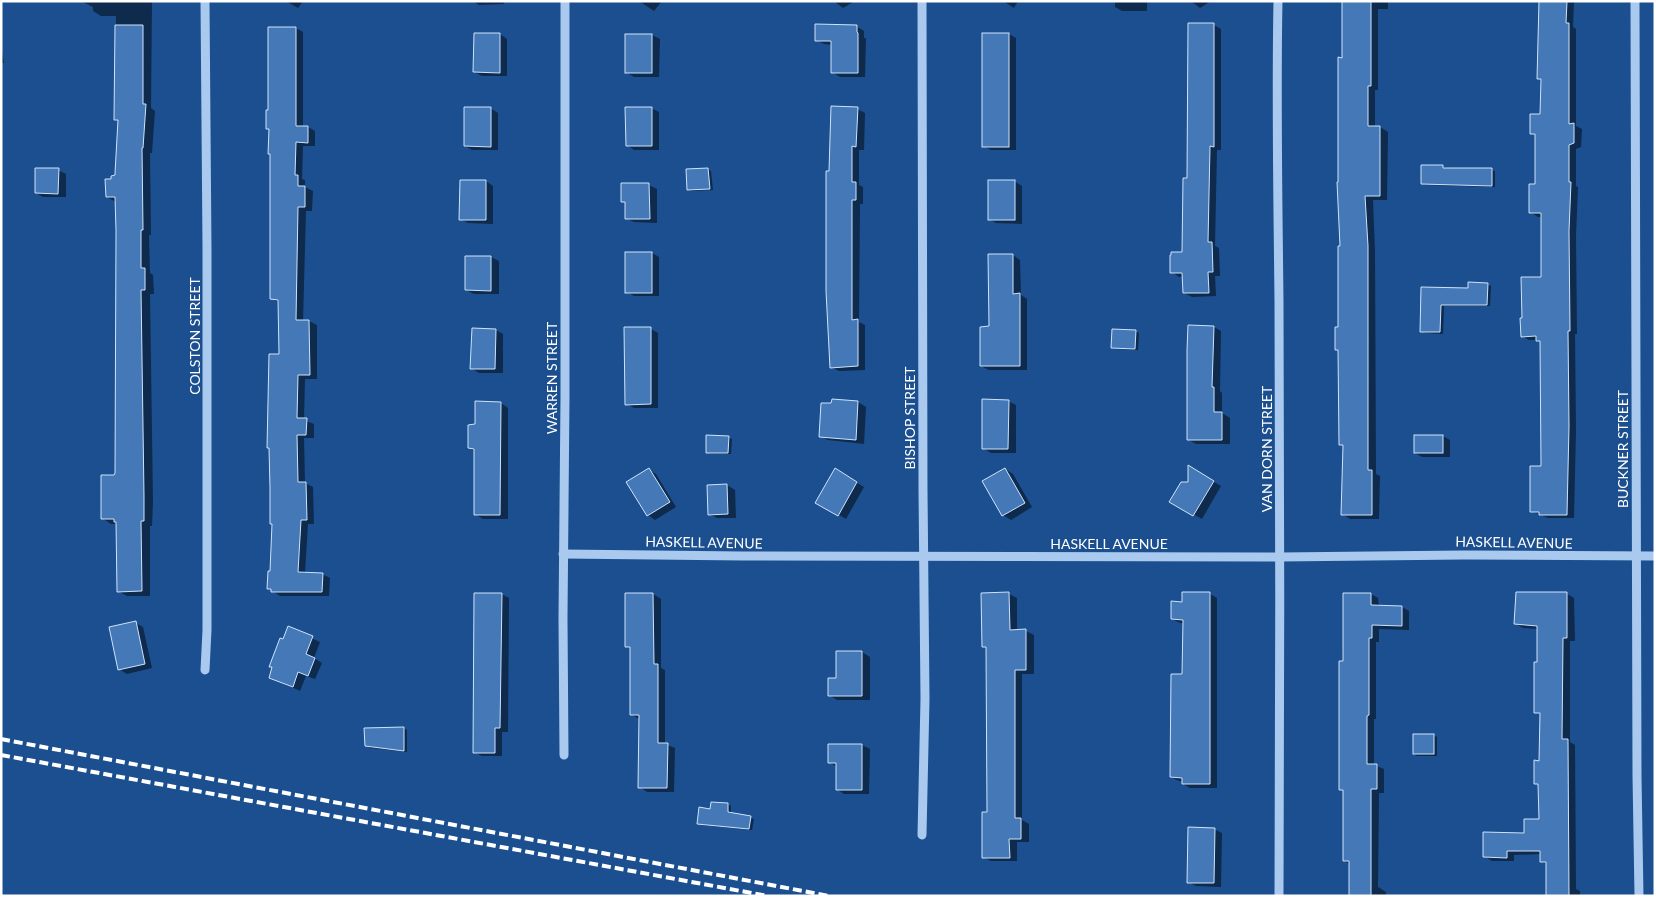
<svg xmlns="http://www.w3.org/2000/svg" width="1656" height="897" font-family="Lato,sans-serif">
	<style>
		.shadow { fill: #0007 }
		.building { fill: #4478b7; stroke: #cfe3fa }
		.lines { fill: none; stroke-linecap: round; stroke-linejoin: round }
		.minor { stroke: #a9c9ee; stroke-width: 9 }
		.rail { stroke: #fff; stroke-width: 4; stroke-dasharray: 9 4; stroke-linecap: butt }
		.labels { text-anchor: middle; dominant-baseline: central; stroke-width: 4; stroke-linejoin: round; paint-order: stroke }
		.street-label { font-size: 14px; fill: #fff; stroke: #1b4f8f }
	</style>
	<rect width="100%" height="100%" fill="#1b4f8f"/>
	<g class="shadow">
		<path d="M81,1H152L151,108L155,111L152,153H150L151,235H149L150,273L153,275L154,294H150L153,502L152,526H150V596H127L118,591V524H111L102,518L117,473L116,202L107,197L112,180L116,176L119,121L115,119L116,16H101L93,11V7Z"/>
		<path d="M286,1H303L298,8Z"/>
		<path d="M473,1H504V4L479,5Z"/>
		<path d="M639,1H662L654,11Z"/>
		<path d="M834,1H855L843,8Z"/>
		<path d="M1003,1H1018L1014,8Z"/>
		<path d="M1115,1H1147V11H1122L1115,7Z"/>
		<path d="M1191,1H1211L1200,8Z"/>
		<path d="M1342,1H1388V9H1378V90H1375V127H1380L1388,132L1387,200H1373L1375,251L1376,474L1380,476L1379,519H1350L1342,514L1344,446L1340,444L1339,328L1343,59Z"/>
		<path d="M1540,1H1574L1573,27L1576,29V126L1582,129L1581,147L1576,149V186L1578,187L1576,236L1577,334H1575L1576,431L1574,518H1548L1531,511L1543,467L1541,342L1537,340H1529L1522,336L1523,319L1542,279L1543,217H1538L1530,212L1536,185L1537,136L1531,133L1541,115L1542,80L1539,78Z"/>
		<path d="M1214,25L1221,29V150H1217L1215,246L1219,248L1220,276H1215L1216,296L1192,297L1184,293V276L1179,277L1172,272L1184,254L1188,179Z"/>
		<path d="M856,26L864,31V38H866L865,77H840L832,72L833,45L824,44L816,40Z"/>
		<path d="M296,28L303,32V127H308L315,131V146H303L302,179L305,180V187L313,191L312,211H306L303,321H309L317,325V379H305L304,420L314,424V438H304L305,483L313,487L314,524H308L305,573L322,574L330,578L329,596H280L268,588L272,573L280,355V303L272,299V154L269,112Z"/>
		<path d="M500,34L507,39V76H482L474,72Z"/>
		<path d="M1009,34L1016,38V150H991L984,146Z"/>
		<path d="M626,35H652L660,39L659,77H634L626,72Z"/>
		<path d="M1,45L4,63H1Z"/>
		<path d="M490,108L498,113V150H472L465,146Z"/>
		<path d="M651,108L659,112V150H634L627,145Z"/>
		<path d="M857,109L865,113L864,150H859V185L863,187V204H860L859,322L865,325V370L839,371L831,367L830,173Z"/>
		<path d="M1442,166L1446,168L1491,170L1495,171V187L1425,185L1422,183Z"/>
		<path d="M708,169L711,171L713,190L691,191L688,189Z"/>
		<path d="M58,170L66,174V197H43L36,193Z"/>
		<path d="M486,181L493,186V224L468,223L460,219Z"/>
		<path d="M1014,181L1022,186V224L996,223L989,219Z"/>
		<path d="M622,184L649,185L657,189V223L634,222L626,218V203L622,201Z"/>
		<path d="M652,253L659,257V296H634L627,292Z"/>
		<path d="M1013,255L1020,260L1021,295L1027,299V370H989L981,366L990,328Z"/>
		<path d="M466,257H491L499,261V294H474L466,290Z"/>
		<path d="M1487,284L1491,286L1490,306H1444L1443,334L1425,333L1421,331L1422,289H1469Z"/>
		<path d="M1214,327L1221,331L1220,391L1222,393V413L1230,418V444H1196L1189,440Z"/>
		<path d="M651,329L658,333V408H634L627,404Z"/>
		<path d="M496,330L503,334V373H479L471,368Z"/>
		<path d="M1135,331L1139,333L1138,350L1116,349L1112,347Z"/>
		<path d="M833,401L858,402L866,407L864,444L828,440L820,436Z"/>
		<path d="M1008,401L1016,405V453H991L983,448Z"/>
		<path d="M501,403L508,408V519H483L476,515L475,451L469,448L476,426Z"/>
		<path d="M1443,436L1450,440V457H1422L1415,453Z"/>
		<path d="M728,437L732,439L731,454H711L707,452Z"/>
		<path d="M1189,467L1221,486L1202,519L1171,502L1189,483Z"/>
		<path d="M1005,469L1013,474L1032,507L1011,520L1003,515Z"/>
		<path d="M649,470L656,474L676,507L655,520L648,515Z"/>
		<path d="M835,470L864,487L846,519L817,502Z"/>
		<path d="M727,485L735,490L736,518H717L709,514L708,486Z"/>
		<path d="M501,594L509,598L508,732H502V756H482L474,752Z"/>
		<path d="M653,594L661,599V668L665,670V744L675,748L674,792H647L640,787L639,719L632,715L631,649L626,646Z"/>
		<path d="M983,594H1009L1017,598V631H1026L1034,635V674H1022V820L1029,824V842H1017V861H991L983,857L988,813V649L983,646Z"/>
		<path d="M1210,594L1217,598V788H1190L1183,784V781H1179L1171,777L1184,675V623H1180L1172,619L1183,603Z"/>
		<path d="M1344,594H1371L1378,598L1379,606L1402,607L1409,611V630L1379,629V642H1376V719H1374V765L1384,769V793H1379L1378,887L1386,892V896H1350V864L1344,861V791L1340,789Z"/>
		<path d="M1567,594L1574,598L1575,641H1570V742L1575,745L1576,889L1580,891V896H1547L1548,865L1541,861V854L1514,855V861H1492L1484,856L1526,834L1540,820L1539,785L1535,783L1541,762V715L1536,712L1538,629L1523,628L1516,624Z"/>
		<path d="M135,623L143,627L152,668L127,674L119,669Z"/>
		<path d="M289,628L320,642L314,658L322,663L315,679L306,676L300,691L270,677Z"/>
		<path d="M862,652L870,657V700H837L829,695L837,679Z"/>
		<path d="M404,728L407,730V752L370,748L367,746Z"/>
		<path d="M1433,735L1437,737V756H1417L1414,754Z"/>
		<path d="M829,745H862L870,749L869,794H844L837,789V767L829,762Z"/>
		<path d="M728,804L731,806V814L754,819L752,830L701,825L698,823L711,811Z"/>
		<path d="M1214,829L1222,833L1221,887L1196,886L1188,882Z"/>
	</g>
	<g class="building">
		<path d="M1342,1H1371V86H1368V126H1380V196H1365L1368,246V470H1372V515H1341L1343,445H1339L1338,350H1335V327H1338V246H1340L1337,182H1338V57L1342,58Z"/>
		<path d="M1539,1H1567L1566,23H1569V124L1574,123V143L1569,145V182H1571L1569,231L1570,331H1568L1569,426L1567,515H1539V512H1530V466H1541L1540,341H1536V336L1521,337L1520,318H1522L1521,277H1541V213H1529V184H1535V134H1530V114H1540L1541,79H1537Z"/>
		<path d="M1188,23H1214V147L1210,146L1208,242H1212L1213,272H1208L1209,293H1183L1182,273H1170V255H1171V252H1182L1183,178H1187Z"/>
		<path d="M815,24L857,25V32L858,33V73H831V41H815Z"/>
		<path d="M115,25H143V104H146L143,148H142L143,230H141V268H145V290H141L144,496V521H141L142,591L117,592L116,522H114V519H101V475H114L115,473L116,231L115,197H106L105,179H111V176L115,175V173L118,120H114Z"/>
		<path d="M268,27H296V126H308V143L296,142L295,175H298V186H305V207H298L296,320H309L310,375H298L297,418H307L306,435H297L298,482H306L307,520H301L298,572L323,573L322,592H271V589H267L268,571H270L272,524H270V488L269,448H267L269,354H279L278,300L270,299V154H268L269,129H266V110H268Z"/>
		<path d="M474,33H500V73L473,72Z"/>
		<rect x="982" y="33" width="27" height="114"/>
		<rect x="625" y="34" width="27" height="39"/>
		<path d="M831,106L858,107L856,147L852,146V182H856V200H852V320L858,319V366L830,368L826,291V171H829Z"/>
		<path d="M464,107H491V147L464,146Z"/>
		<path d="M625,107H652V146H626Z"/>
		<path d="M1421,165H1443V168H1492V186L1421,184Z"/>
		<path d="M35,168H59L58,194L35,193Z"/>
		<path d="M708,168L710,189L687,190L686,169Z"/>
		<path d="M460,180H486V220H459Z"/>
		<rect x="988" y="180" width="27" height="40"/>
		<path d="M621,183H649L650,219H625V202H621Z"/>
		<rect x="625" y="252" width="27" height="41"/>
		<path d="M988,254H1013V294L1020,293V366H980V327L989,326Z"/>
		<path d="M465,256H491V291L465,290Z"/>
		<path d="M1468,282L1488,283L1487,305H1441L1440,332H1420L1421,287L1468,288Z"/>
		<path d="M1188,325L1214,326L1212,387H1214V412H1222V440H1187V350Z"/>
		<path d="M624,327H651V404L625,405Z"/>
		<path d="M472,328L496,329L495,369H470Z"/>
		<path d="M1112,329L1136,330L1135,349L1111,348Z"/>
		<path d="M832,399L858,401L856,440L819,437L821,403H831Z"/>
		<path d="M982,399L1009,400L1008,449H982Z"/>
		<path d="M475,401L501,402L500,515H474V449L468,448V425L475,424Z"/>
		<path d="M706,435L729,436L728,453H706Z"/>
		<rect x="1414" y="435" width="29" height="18"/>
		<path d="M1188,465L1214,481L1193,516L1169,502L1181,482H1188Z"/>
		<path d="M649,468L670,502L647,516L626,482Z"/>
		<path d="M835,468L857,482L838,516L815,503Z"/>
		<path d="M1005,468L1025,503L1002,516L982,481Z"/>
		<path d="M727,484L728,514L708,515L707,485Z"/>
		<path d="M1009,592L1010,630L1026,629V670H1015V818H1021V839H1009L1010,858H982V812H987L986,647H982L981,593Z"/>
		<path d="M1182,592H1210V784H1182V778L1170,777L1171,674H1182L1183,620L1171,619V601L1182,602Z"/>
		<path d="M1516,592H1567V638H1563L1562,739H1568L1569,896H1546V862H1540V851H1507V858L1483,857V832L1524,833V819H1539L1538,784H1534V760L1539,761L1540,713H1534V662H1537V626L1514,624Z"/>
		<path d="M474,593H502L500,728H495V753H473Z"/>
		<path d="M625,593H653L654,664H658V743H668L667,788H638L639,715H630V647H625Z"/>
		<path d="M1343,593H1371V605L1402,606V626L1372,625V638H1369V715L1367,716V764H1377V789H1371V896H1349V861H1343V790H1339V661H1343Z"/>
		<path d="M136,621L145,664L118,670L109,627Z"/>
		<path d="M288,626L313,636L306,654L315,658L308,676L298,672L293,687L269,678L272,667H269L280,638L283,639Z"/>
		<path d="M836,651H862V696H828V678H836Z"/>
		<path d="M404,727V751L365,746L364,728Z"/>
		<rect x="1413" y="734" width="21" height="20"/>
		<path d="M828,744H862V790H836V763H828Z"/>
		<path d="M711,802L728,803V812L751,816L749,829L697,824L699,807L710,809Z"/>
		<path d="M1188,827L1215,828L1214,883H1187Z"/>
	</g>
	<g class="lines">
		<g class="minor">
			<path d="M1278,1C1276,102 1278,202 1279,302C1280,500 1280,698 1279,896"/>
			<path d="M1635,1L1637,776L1639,896"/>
			<path d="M563,554L743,556L1280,557L1463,555L1655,556"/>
			<path d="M205,670L207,630V249L205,1"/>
			<path d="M564,755L563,618L565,397V1"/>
			<path d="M922,835L925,699L923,489L922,1"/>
		</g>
		<g class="rail">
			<path d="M1,739L829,896"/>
			<path d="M1,755L768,896"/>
		</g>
	</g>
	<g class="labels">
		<g class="street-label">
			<text transform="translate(194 336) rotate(-90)">COLSTON STREET</text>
			<text transform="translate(551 378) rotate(-90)">WARREN STREET</text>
			<text transform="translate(909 418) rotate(-90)">BISHOP STREET</text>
			<text transform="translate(1266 449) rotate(-90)">VAN DORN STREET</text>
			<text transform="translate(1622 449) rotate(-90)">BUCKNER STREET</text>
			<text transform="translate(704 542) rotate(1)">HASKELL AVENUE</text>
			<text transform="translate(1514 542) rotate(1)">HASKELL AVENUE</text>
			<text x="1109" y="543">HASKELL AVENUE</text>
		</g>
	</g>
	<rect width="1656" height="897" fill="none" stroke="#ffffff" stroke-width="5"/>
</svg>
